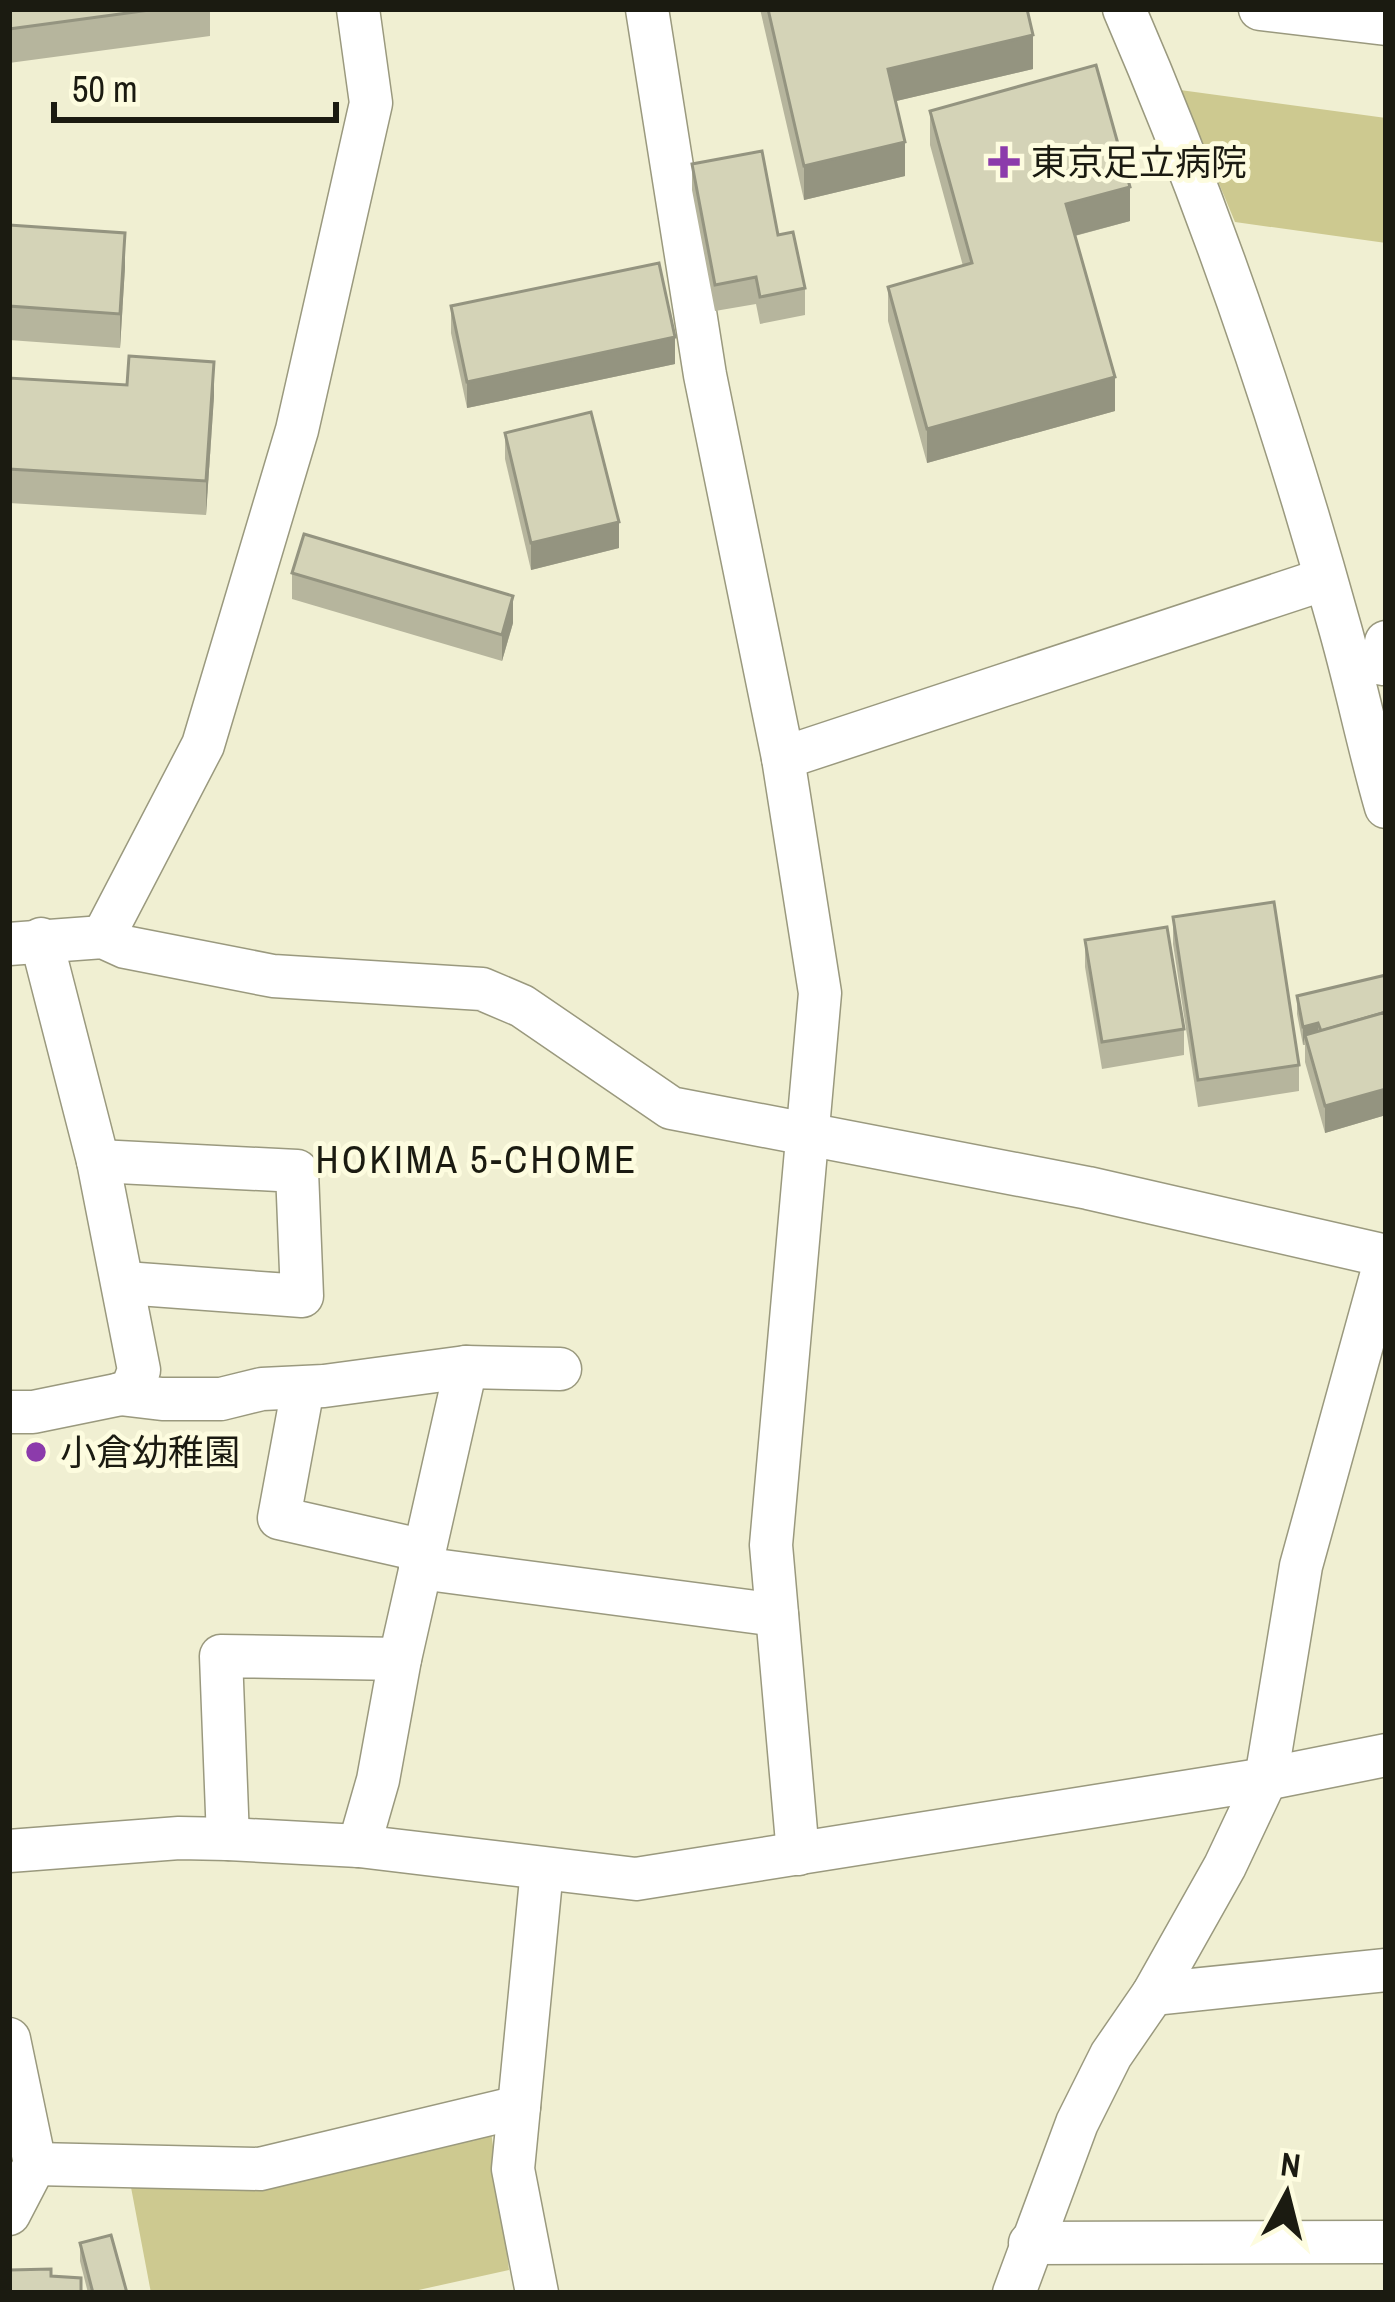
<svg xmlns="http://www.w3.org/2000/svg" width="1395" height="2302" font-family="'Archivo Narrow','Noto Sans JP',sans-serif">
	<style>
		.green { fill: #cdc990 }
		.lines { fill: none; stroke-linecap: round; stroke-linejoin: round }
		.minor-casing { stroke: #9a997e; stroke-width: 45 }
		.minor { stroke: #fff; stroke-width: 42 }
		.wall { fill: #b6b59d }
		.shaded-wall { fill: #949480 }
		.building { fill: #d4d3b7; stroke: #949480; stroke-width: 3 }
		.poi-dot { fill: #8c3bab; stroke: #fdfcdf; stroke-width: 4.5 }
		.labels { text-anchor: middle; dominant-baseline: central; stroke-width: 10; stroke-linejoin: round; paint-order: stroke }
		.poi-label { font-size: 36px; fill: #1b1b11; stroke: #fdfcdf; text-anchor: start }
		.neighbourhood-label { font-size: 39px; letter-spacing: 3px; fill: #1b1b11; stroke: #fdfcdf }
	</style>
	<rect width="100%" height="100%" fill="#f0efd2"/>
	<g class="green">
		<path d="M1180,90L1386,118V243L1235,222Z"/>
		<path d="M491,2131L509,2270L405,2293H291L289,2290L151,2293L130,2182Z"/>
	</g>
	<g class="lines">
		<g class="minor-casing">
			<g id="minor">
				<path d="M647,9L705,375L783,758L820,993L771,1545L798,1854"/>
				<path d="M1124,9C1210,208 1280,412 1338,621C1356,683 1368,745 1386,807"/>
				<path d="M1260,9L1386,24"/>
				<path d="M1383,664L1386,642"/>
				<path d="M783,758L1325,579"/>
				<path d="M103,937L203,745L297,430L371,103L358,9"/>
				<path d="M9,944L103,937L125,947L273,976L482,989L522,1006L671,1108L1088,1188L1386,1256"/>
				<path d="M98,1161L297,1171L302,1296L125,1283"/>
				<path d="M303,1388L279,1518L425,1551"/>
				<path d="M120,1394L162,1399H221L262,1389L324,1386L466,1367L560,1369"/>
				<path d="M9,1412H33L131,1392L139,1370L98,1161L41,939"/>
				<path d="M420,1568L777,1615"/>
				<path d="M228,1839L221,1656L400,1659"/>
				<path d="M359,1846L378,1780L400,1659L466,1367"/>
				<path d="M9,1851L179,1838L228,1839L359,1846L636,1879L1266,1779L1386,1755"/>
				<path d="M1153,1994L1386,1970"/>
				<path d="M9,2039L35,2164L9,2214"/>
				<path d="M35,2164L260,2169L519,2107"/>
				<path d="M1030,2243L1386,2242"/>
				<path d="M537,2293L513,2169L542,1869"/>
				<path d="M1014,2293L1077,2123L1111,2055L1153,1994L1225,1866L1266,1779L1301,1566L1386,1258"/>
			</g>
		</g>
		<use href="#minor" class="minor"/>
	</g>
	<g class="wall">
		<path d="M9,9H210V36L9,63Z"/>
		<path d="M760,9H1027L1033,69L896,101L905,176L804,200Z"/>
		<path d="M930,111L1130,221L1075,236L1115,411L927,463L888,321V287L963,266L930,145Z"/>
		<path d="M692,164L778,235L805,288V315L760,324L756,304L715,311L692,190Z"/>
		<path d="M9,225L125,267L120,348L9,340Z"/>
		<path d="M451,306L675,364L467,408L451,333Z"/>
		<path d="M9,378L127,385L214,396L206,515L9,503Z"/>
		<path d="M505,433L619,548L531,570L505,459Z"/>
		<path d="M292,573L513,623L502,661L292,599Z"/>
		<path d="M1173,917L1299,1065V1091L1198,1107L1173,944Z"/>
		<path d="M1085,940L1184,1029V1055L1102,1069L1085,967Z"/>
		<path d="M1386,975V1115L1325,1133L1305,1062V1045H1303L1297,1014V996Z"/>
		<path d="M80,2243L127,2293H88L80,2261Z"/>
	</g>
	<g class="shaded-wall">
		<path d="M1033,35V69L888,103V69Z"/>
		<path d="M905,142V176L804,200V166Z"/>
		<path d="M1130,187V221L1066,238V204Z"/>
		<path d="M125,233V267L120,348V314Z"/>
		<path d="M675,337V364L467,408V382Z"/>
		<path d="M214,362V396L206,515V481Z"/>
		<path d="M1115,377V411L927,463V429Z"/>
		<path d="M619,522V548L531,570V543Z"/>
		<path d="M513,596V623L502,661V635Z"/>
		<path d="M1318,1023V1041L1305,1035L1303,1045V1027Z"/>
		<path d="M1386,1089V1115L1325,1133V1106Z"/>
	</g>
	<g class="building">
		<path d="M9,9H157L9,29Z"/>
		<path d="M768,9H1027L1033,35L888,69L905,142L804,166Z"/>
		<path d="M1096,65L1130,187L1066,204L1115,377L927,429L888,287L972,263L930,111Z"/>
		<path d="M762,151L778,235L793,232L805,288L760,297L756,277L715,285L692,164Z"/>
		<path d="M9,225L125,233L120,314L9,306Z"/>
		<path d="M659,263L675,337L467,382L451,306Z"/>
		<path d="M129,356L214,362L206,481L9,469V378L127,385Z"/>
		<path d="M591,412L619,522L531,543L505,433Z"/>
		<path d="M304,534L513,596L502,635L292,573Z"/>
		<path d="M1274,902L1299,1065L1198,1080L1173,917Z"/>
		<path d="M1167,927L1184,1029L1102,1042L1085,940Z"/>
		<path d="M1386,975V1012L1321,1031L1318,1023L1303,1027L1297,996Z"/>
		<path d="M1386,1012V1089L1325,1106L1305,1035Z"/>
		<path d="M111,2235L127,2293H93L80,2243Z"/>
		<path d="M51,2269V2276L81,2278V2293H9L10,2270Z"/>
	</g>
	<g class="poi-dot">
		<path d="M998 144h12v12h12v12h-12v12h-12v-12h-12v-12h12z"/>
		<circle cx="36" cy="1452" r="12"/>
	</g>
	<g class="labels">
		<g class="poi-label">
			<text x="1031" y="162">東京足立病院</text>
			<text x="60" y="1452">小倉幼稚園</text>
		</g>
		<g class="neighbourhood-label">
			<text x="477" y="1159">HOKIMA 5-CHOME</text>
		</g>
	</g>
	<rect width="1395" height="2302" fill="none" stroke="#1b1b11" stroke-width="24"/>
	<g transform="translate(1287 2194) rotate(7)" stroke="#fdfcdf" stroke-width="9" paint-order="stroke">
	<path d="M0-9L21 45L0 30L-21 45Z" fill="#1b1b11"/>
	<text y="-18" font-size="33" font-weight="bold" text-anchor="middle" fill="#1b1b11">N</text>
	</g>
	<path d="M54 102v18h282v-18" fill="none" stroke="#1b1b11" stroke-width="6"/>
	<text x="72" y="102" font-size="36" fill="#1b1b11" stroke="#fdfcdf" stroke-width="9" paint-order="stroke">50 m</text>
</svg>
